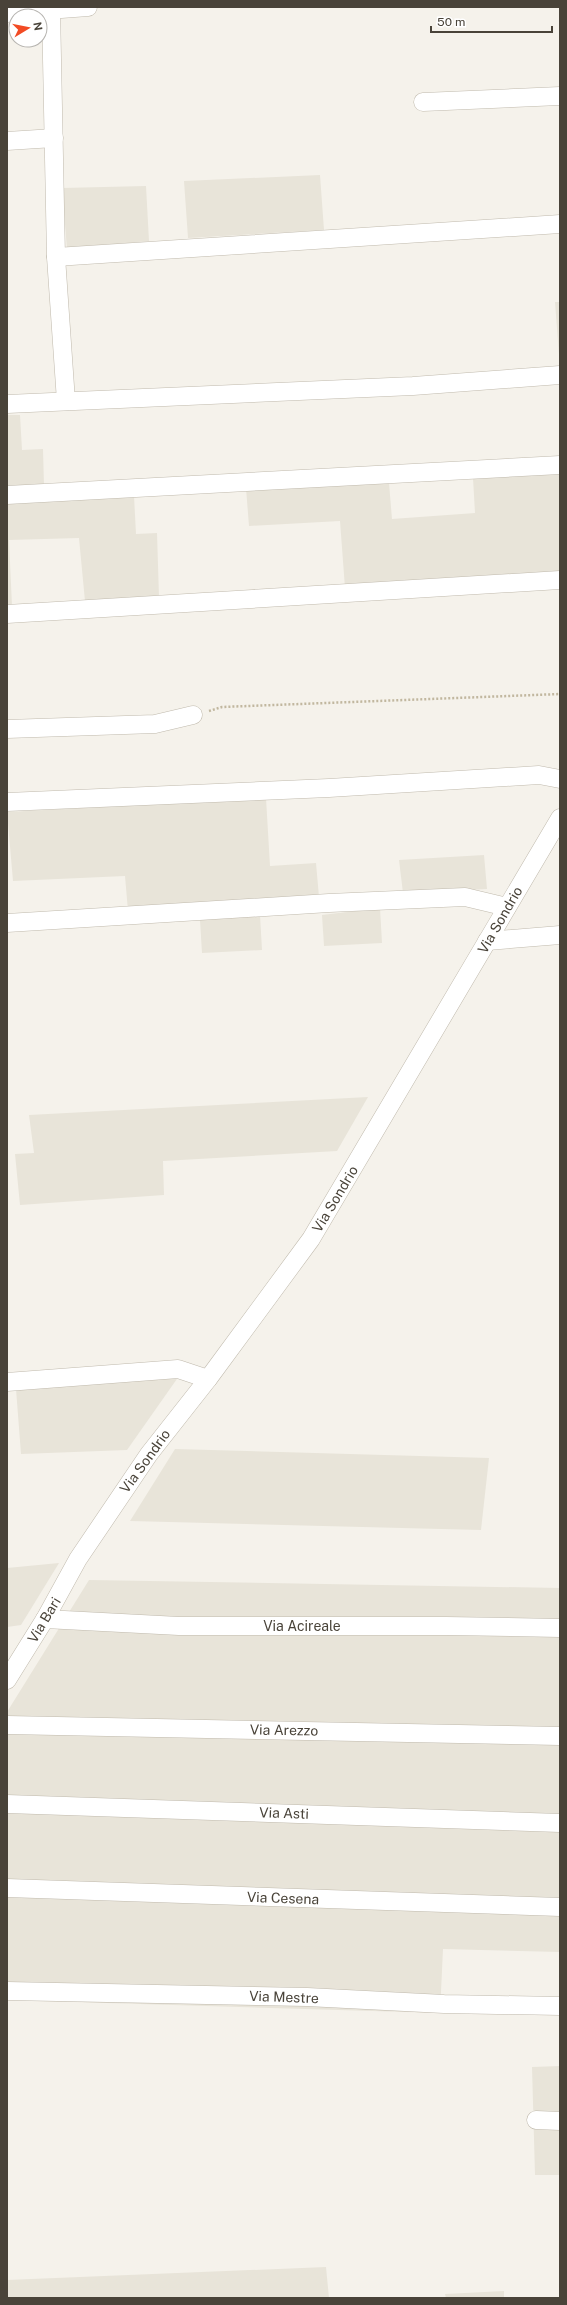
<svg xmlns="http://www.w3.org/2000/svg" width="567" height="2305" font-family="'Public Sans',sans-serif">
	<style>
		.residential { fill: #e8e4d9 }
		.lines { fill: none; stroke-linecap: round; stroke-linejoin: round }
		.minor-casing { stroke: #c0baad; stroke-width: 19 }
		.path { stroke: #c1b79f; stroke-width: 2.5; stroke-dasharray: 2 2; stroke-linecap: butt }
		.minor { stroke: #fff; stroke-width: 18 }
		.labels { text-anchor: middle; dominant-baseline: central; stroke-width: 3; stroke-linejoin: round; paint-order: stroke }
		.street-label { font-size: 14px; fill: #494339; stroke: #fff }
	</style>
	<rect width="100%" height="100%" fill="#f5f2eb"/>
	<g class="residential">
		<path d="M320,175L324,230L188,238L184,181Z"/>
		<path d="M146,186L149,241L67,249L62,188Z"/>
		<path d="M555,302H560V368Z"/>
		<path d="M7,415H20L22,450L43,449L44,486L7,488Z"/>
		<path d="M560,472V573L345,588L340,521L249,526L246,488L389,483L392,519L475,513L473,478Z"/>
		<path d="M134,496L136,534L157,533L159,597L85,601L79,538L9,540L12,606L7,607V504Z"/>
		<path d="M266,798L270,866L316,863L319,897L128,911L125,876L13,881L7,812Z"/>
		<path d="M484,855L487,889L403,893L399,860Z"/>
		<path d="M380,908L382,943L324,946L322,915Z"/>
		<path d="M260,915L262,950L202,953L200,920Z"/>
		<path d="M368,1097L337,1151L163,1161L164,1195L20,1205L15,1154L34,1153L29,1115Z"/>
		<path d="M179,1376L127,1450L21,1454L16,1389Z"/>
		<path d="M175,1449L489,1458L481,1530L130,1521Z"/>
		<path d="M59,1563L21,1625L7,1627V1568Z"/>
		<path d="M89,1580L560,1588V1952L443,1949L440,2013L7,2000V1712Z"/>
		<path d="M560,2066V2175H535L532,2067Z"/>
		<path d="M326,2267L329,2298H7V2280Z"/>
		<path d="M504,2291V2298H446L445,2294Z"/>
	</g>
	<g class="lines">
		<g class="minor-casing">
			<g id="minor">
				<path d="M51,9L56,257L66,401"/>
				<path d="M7,13L88,7"/>
				<path d="M423,102L560,96"/>
				<path d="M7,141L54,138"/>
				<path d="M56,257L560,224"/>
				<path d="M7,404L413,386L560,375"/>
				<path d="M7,495L560,465"/>
				<path d="M7,614L560,580"/>
				<path d="M7,729L155,724L193,715"/>
				<path d="M7,802L329,788L539,775L560,779"/>
				<path d="M7,923L329,903L465,897L507,907"/>
				<path d="M487,941L560,935"/>
				<path d="M7,1382L178,1369L208,1379"/>
				<path d="M45,1619L179,1626H446L560,1628"/>
				<path d="M7,1680L45,1619L78,1559L149,1454L208,1379L311,1239L560,818"/>
				<path d="M7,1725L560,1736"/>
				<path d="M7,1804L560,1823"/>
				<path d="M7,1888L560,1907"/>
				<path d="M7,1991L307,1997L444,2004L560,2006"/>
				<path d="M536,2120L560,2121"/>
			</g>
		</g>
		<path class="path" d="M209,711L222,707L560,694"/>
		<use href="#minor" class="minor"/>
	</g>
	<g class="labels">
		<g class="street-label">
			<text transform="translate(500 920) rotate(-60)">Via Sondrio</text>
			<text transform="translate(335 1199) rotate(-59)">Via Sondrio</text>
			<text transform="translate(145 1461) rotate(-54)">Via Sondrio</text>
			<text transform="translate(44 1620) rotate(-59)">Via Bari</text>
			<text x="302" y="1626">Via Acireale</text>
			<text transform="translate(284 1730) rotate(1)">Via Arezzo</text>
			<text transform="translate(284 1813) rotate(2)">Via Asti</text>
			<text transform="translate(283 1898) rotate(2)">Via Cesena</text>
			<text transform="translate(284 1997) rotate(2)">Via Mestre</text>
		</g>
	</g>
	<rect width="567" height="2305" fill="none" stroke="#494339" stroke-width="16"/>
	<g transform="translate(28 28) rotate(80)"><circle r="19" fill="#ffffff" stroke="#b6b4b0"/>
	<path d="M0-3L7 15L0 10L-7 15Z" fill="#f24b24"/>
	<text y="-6" font-size="11" font-weight="bold" text-anchor="middle" fill="#494339">N</text>
	</g>
	<path d="M431 26v6h121v-6" fill="none" stroke="#494339" stroke-width="2"/>
	<text x="437" y="26" font-size="12" fill="#494339" stroke="#ffffff" stroke-width="3" paint-order="stroke">50 m</text>
</svg>
